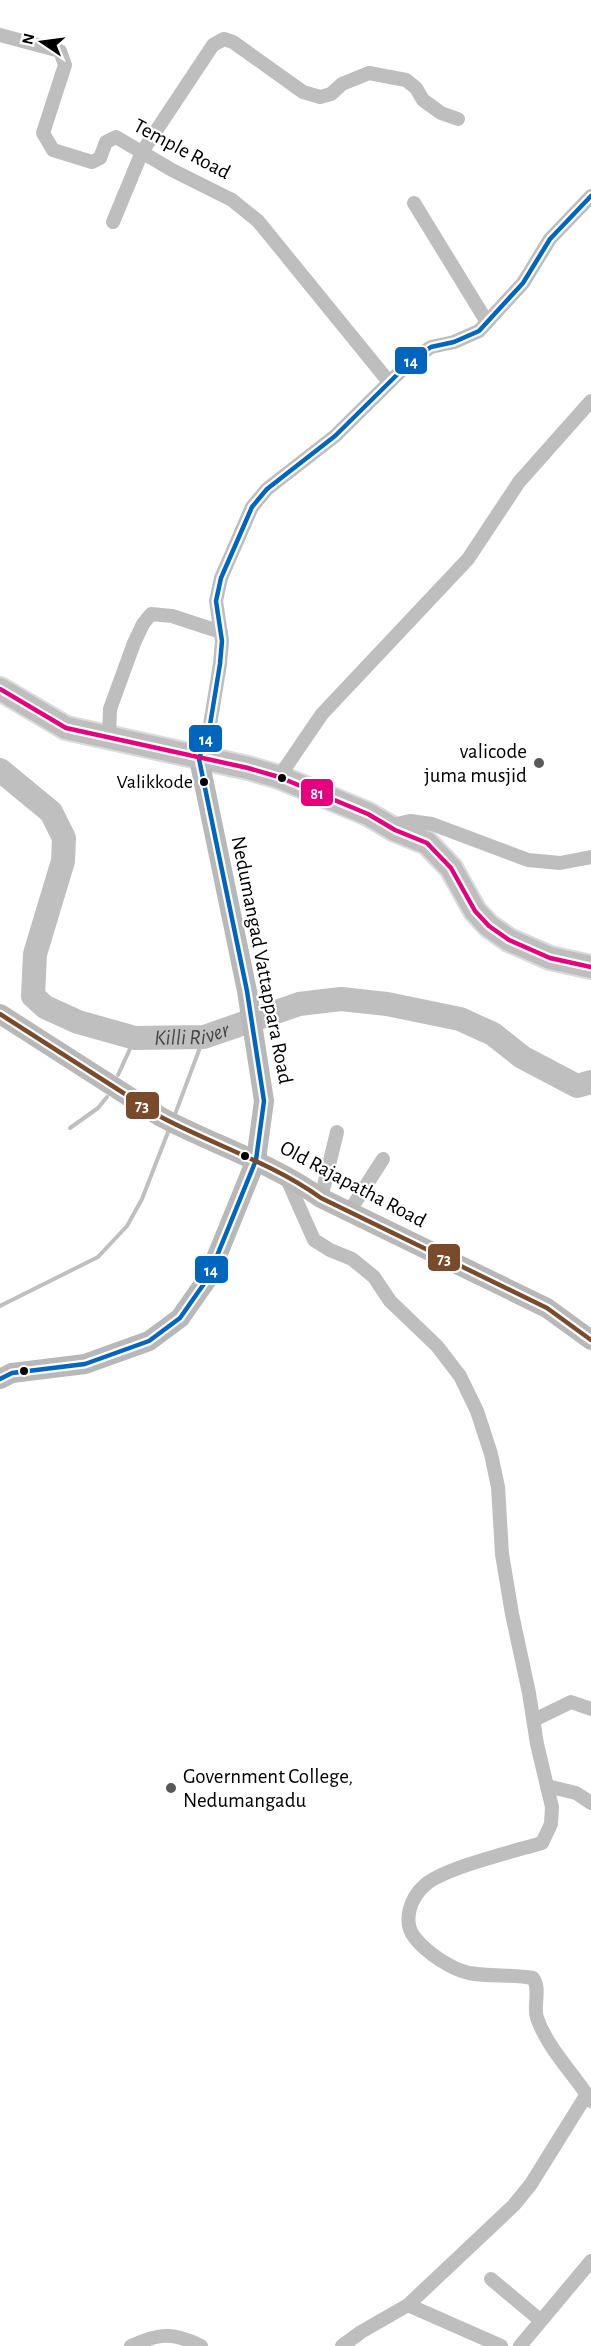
<svg xmlns="http://www.w3.org/2000/svg" width="591" height="2346" font-family="'Alegreya Sans',sans-serif">
	<style>
		.lines { fill: none; stroke-linecap: round; stroke-linejoin: round }
		.stream { stroke: #bfbfbf; stroke-width: 4 }
		.river { stroke: #bfbfbf; stroke-width: 24 }
		.primary-casing { stroke: #dbdbdb; stroke-width: 26 }
		.street { stroke: #bebebe; stroke-width: 14 }
		.secondary { stroke: #b8b8b8; stroke-width: 20 }
		.primary { stroke: #bebebe; stroke-width: 22 }
		.bus-1-casing { stroke: #fff; stroke-width: 9 }
		.bus-2-casing { stroke: #fff; stroke-width: 9 }
		.bus-3-casing { stroke: #fff; stroke-width: 9 }
		.bus-1 { stroke: #0065bd; stroke-width: 4.5 }
		.bus-2 { stroke: #e5007d; stroke-width: 4.5 }
		.bus-3 { stroke: #7a4b2a; stroke-width: 4.5 }
		.poi-dot { fill: #595959; stroke: #fff; stroke-width: 2 }
		.bus-dot { fill: #000; stroke: #fff; stroke-width: 2 }
		.labels { text-anchor: middle; dominant-baseline: central; stroke-width: 4.5; stroke-linejoin: round; paint-order: stroke }
		.bus-label { font-size: 20px; fill: #000; stroke: #fff; text-anchor: end }
		.street-label { font-size: 21px; fill: #000; stroke: #fff }
		.poi-label { font-size: 21px; fill: #000; stroke: #fff; text-anchor: end }
		.water-label { font-size: 22px; font-style: italic; fill: #444; stroke: #fff }
		.line-badge { stroke: #fff; stroke-width: 2 }
		.badge-label { font-size: 16px; text-anchor: middle; font-weight: bold; fill: #fff }
	</style>
	<rect width="100%" height="100%" fill="#fff"/>
	<g class="lines">
		<g class="stream">
			<path d="M118,1075L135,1038"/>
			<path d="M174,1117L204,1037"/>
			<path d="M70,1128L98,1108L107,1097"/>
			<path d="M0,1306L98,1257L127,1226L142,1199L170,1127"/>
		</g>
		<path class="river" id="s1" d="M0,770L51,812L64,838L63,861L35,954L33,996L45,1007L78,1022L135,1038L204,1037L299,1004L341,999L387,1004L460,1019L493,1034L522,1057L577,1086L591,1082"/>
		<g class="primary-casing">
			<path id="primary" d="M0,689L66,728L248,768L279,777L368,814L395,830L427,843L451,868L475,911L489,926L509,940L550,958L591,967"/>
		</g>
		<g class="street">
			<path d="M0,35L60,51L65,65L43,133L53,150L92,162L100,158L106,142L116,137L172,170L232,200L258,221L389,382"/>
			<path d="M414,203L487,322"/>
			<path d="M113,222L142,152L213,45L224,39L233,42L303,92L320,97L331,94L342,84L369,73L406,80L416,88L423,100L441,113L458,119"/>
			<path d="M109,738L110,709L134,643L143,624L151,614L172,616L221,632"/>
			<path d="M199,759L210,725L220,664L222,641L216,601L221,578L252,507L267,489L335,436L413,359L431,347L454,342L479,331L523,283L550,239L591,196"/>
			<path d="M279,777L322,714L468,559L519,482L591,401"/>
			<path d="M388,826L410,821L432,824L528,860L560,863L591,857"/>
			<path d="M286,1177L314,1240L330,1250L352,1259L374,1277L390,1301L437,1346L460,1376L477,1411L491,1454L498,1487L502,1554L512,1614L529,1693L537,1744L552,1807L551,1824L542,1843C515,1851 444,1868 425,1885C410,1898 402,1922 415,1938C427,1953 451,1969 469,1973C490,1977 512,1974 533,1978C541,1989 533,2005 537,2018C548,2049 574,2074 591,2101"/>
			<path d="M321,1198L337,1132"/>
			<path d="M349,1212L383,1159"/>
			<path d="M534,1720L571,1702L591,1709"/>
			<path d="M547,1786L576,1793L591,1803"/>
			<path d="M491,2279L540,2320"/>
			<path d="M408,2305L501,2346"/>
			<path d="M131,2346C159,2333 173,2332 201,2346"/>
			<path d="M342,2346L361,2332L408,2305L514,2205L531,2184L587,2094"/>
			<path d="M520,2346L591,2261"/>
		</g>
		<g class="secondary">
			<path d="M0,1014L161,1117C214,1145 272,1163 321,1198L547,1308L591,1340"/>
			<path d="M0,1379L12,1373L85,1364L149,1341L180,1318L208,1278L256,1160L264,1101L247,991L199,759"/>
		</g>
		<use href="#primary" class="primary"/>
		<g class="bus-1-casing">
			<path id="bus-1" d="M0,1379L12,1373L85,1364L149,1341L180,1318L208,1278L256,1160L264,1101L247,991L199,759L210,725L220,664L222,641L216,601L221,578L252,507L267,489L335,436L413,359L431,347L454,342L479,331L523,283L550,239L591,196"/>
		</g>
		<g class="bus-2-casing">
			<path id="bus-2" d="M0,689L66,728L248,768L279,777L368,814L395,830L427,843L451,868L475,911L489,926L509,940L550,958L591,967"/>
		</g>
		<g class="bus-3-casing">
			<path id="bus-3" d="M0,1014L161,1117C214,1145 272,1163 321,1198L547,1308L591,1340"/>
		</g>
		<use href="#bus-1" class="bus-1"/>
		<use href="#bus-2" class="bus-2"/>
		<use href="#bus-3" class="bus-3"/>
	</g>
	<g class="poi-dot">
		<circle cx="539" cy="763" r="6"/>
		<circle cx="171" cy="1788" r="6"/>
	</g>
	<g class="bus-dot">
		<circle cx="282" cy="778" r="5"/>
		<circle cx="204" cy="782" r="5"/>
		<circle cx="245" cy="1156" r="5"/>
		<circle cx="24" cy="1371" r="5"/>
	</g>
	<g class="labels">
		<g class="bus-label">
			<text x="193" y="782">Valikkode</text>
		</g>
		<g class="street-label">
			<text transform="translate(182 149) rotate(28)">Temple Road</text>
			<text transform="translate(262 960) rotate(79)">Nedumangad Vattappara Road</text>
			<text transform="translate(353 1184) rotate(28)">Old Rajapatha Road</text>
		</g>
		<g class="poi-label">
			<text x="527" y="751">valicode<tspan x="527" dy="24">juma musjid</tspan></text>
			<text x="183" y="1776" text-anchor="start">Government College,<tspan x="183" dy="24">Nedumangadu</tspan></text>
		</g>
		<g class="water-label">
			<text stroke="none"><textPath href="#s1" startOffset="426">Killi River</textPath></text>
		</g>
	</g>
	<g class="line-badge">
		<rect x="394" y="346" width="34" height="29" rx="6" fill="#0065bd"/>
		<rect x="188" y="724" width="35" height="29" rx="6" fill="#0065bd"/>
		<rect x="300" y="778" width="34" height="29" rx="6" fill="#e5007d"/>
		<rect x="125" y="1091" width="35" height="29" rx="6" fill="#7a4b2a"/>
		<rect x="427" y="1243" width="34" height="29" rx="6" fill="#7a4b2a"/>
		<rect x="194" y="1255" width="35" height="29" rx="6" fill="#0065bd"/>
	</g>
	<g class="badge-label">
		<text x="411" y="367">14</text>
		<text x="206" y="745">14</text>
		<text x="317" y="799">81</text>
		<text x="142" y="1111">73</text>
		<text x="444" y="1264">73</text>
		<text x="211" y="1276">14</text>
	</g>
	<g transform="translate(42 42) rotate(283)" stroke="#ffffff" stroke-width="4.5" paint-order="stroke">
	<path d="M0-4.5L10 22L0 15L-10 22Z" fill="#000000"/>
	<text y="-9" font-size="16" font-weight="bold" text-anchor="middle" fill="#000000">N</text>
	</g>
</svg>
